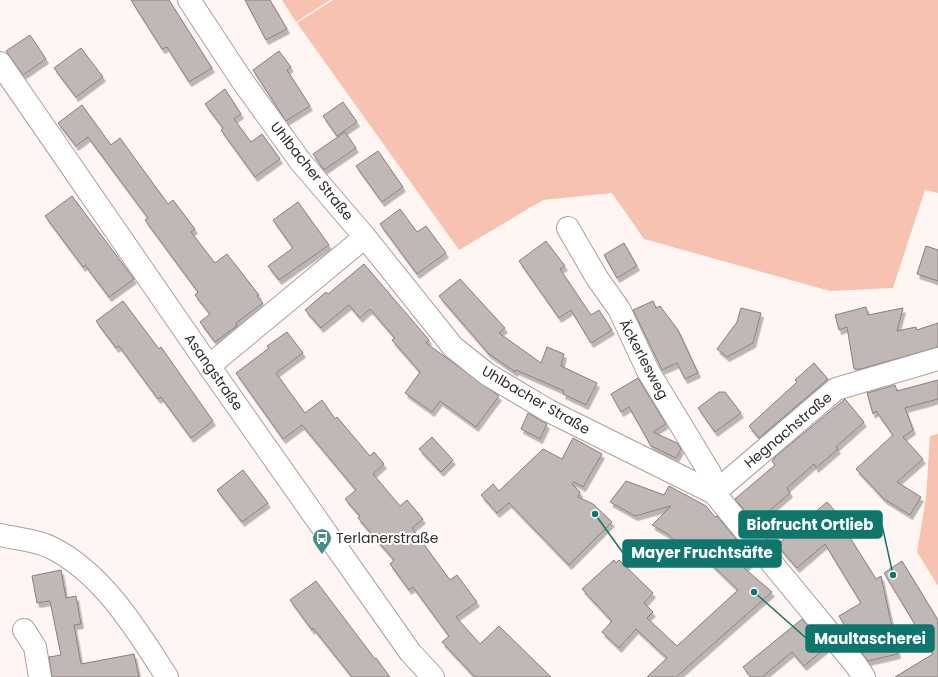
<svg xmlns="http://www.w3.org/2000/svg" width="938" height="677" font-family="Poppins,sans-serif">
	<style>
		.green { fill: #f7c2b0 }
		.building { fill: #c1b7b4; stroke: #887f7c; filter: url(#shadow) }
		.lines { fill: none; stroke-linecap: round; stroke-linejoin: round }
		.minor-casing { stroke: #aaa19e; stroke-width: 24 }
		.minor { stroke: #fff; stroke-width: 22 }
		.labels { text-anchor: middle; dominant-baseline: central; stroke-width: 4; stroke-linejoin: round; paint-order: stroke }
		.street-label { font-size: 14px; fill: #302c2b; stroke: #fff }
		.poi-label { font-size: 14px; fill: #302c2b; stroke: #fff; text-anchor: start }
		.leader { fill: none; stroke: #0f766e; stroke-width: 1.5 }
		.callout-dot { fill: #0f766e; stroke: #fff; stroke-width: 1.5 }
		.callout { fill: #0f766e; stroke: #0f766e; stroke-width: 1.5 }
		.callout-label { font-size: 15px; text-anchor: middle; font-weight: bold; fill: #fff }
	</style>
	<defs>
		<filter id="shadow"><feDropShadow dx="2.5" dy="4.5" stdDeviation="0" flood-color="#0004"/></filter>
	</defs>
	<rect width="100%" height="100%" fill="#fff5f2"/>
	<g class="green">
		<path d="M282,0H330L296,22Z"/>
		<path d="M333,0H938V193L925,190L893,288L830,291L644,239L612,193L543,200L459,250L297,23Z"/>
		<path d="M938,434V586L917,552L926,498L930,436Z"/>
	</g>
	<g class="building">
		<path d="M131,0H169L212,68L189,82L167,47L162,49Z"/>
		<path d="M245,0H270L287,29L266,40Z"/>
		<path d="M30,35L46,59L23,75L6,51Z"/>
		<path d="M81,48L103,77L76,97L54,68Z"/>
		<path d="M279,51L291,67L287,70L310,106L286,121L253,70Z"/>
		<path d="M225,89L241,114L234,119L251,142L262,134L280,159L255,177L221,130L223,128L205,104Z"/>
		<path d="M343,102L357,122L337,136L323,116Z"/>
		<path d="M82,105L111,145L120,138L168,204L173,200L195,229L191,232L215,263L227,254L259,295L257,296L263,303L236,323L237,326L215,342L200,322L210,314L195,295L198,292L145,220L148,218L88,137L76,146L58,123Z"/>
		<path d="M345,132L356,148L324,170L313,154Z"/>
		<path d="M378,151L403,187L382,202L356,166Z"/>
		<path d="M72,196L134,279L109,297L85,265L83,267L45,216Z"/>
		<path d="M298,202L329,245L279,280L268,266L293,248L273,220Z"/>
		<path d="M400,209L417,232L426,226L446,253L417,274L380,224Z"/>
		<path d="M546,241L565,266L560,269L591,315L599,310L612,330L591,343L571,310L559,318L519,261Z"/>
		<path d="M624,243L637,266L617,278L604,255Z"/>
		<path d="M926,246L938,250V281L917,274Z"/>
		<path d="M364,264L429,340L426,343L499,396L476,427L440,401L432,412L405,393L420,372L392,340L395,338L370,309L360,318L349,305L321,328L305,310L326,292L328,294Z"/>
		<path d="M460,279L505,328L499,333L541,363L547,347L564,354L561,366L597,383L586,405L563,394L564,391L516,370L515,372L489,354L439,296Z"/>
		<path d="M123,301L159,349L161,347L213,421L191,438L161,397L158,399L119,346L116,348L96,321Z"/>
		<path d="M653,301L656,308L660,306L678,330L698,373L685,379L677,363L662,370L633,310Z"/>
		<path d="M866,307L868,315L903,308L897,331L916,327L917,330L938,323V347L861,369H854L847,327L839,330L835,315Z"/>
		<path d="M741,308L761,313L753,343L727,357L717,349L737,322Z"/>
		<path d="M287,332L303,353L276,373L305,413L322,400L335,419L337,417L370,456L374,452L384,464L373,474L400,506L407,500L423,519L412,528L450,580L457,575L477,602L456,617L480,644L499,626L551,677H475L442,642L449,636L413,587L409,590L390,564L394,560L358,518L360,516L345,499L356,490L302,425L283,439L236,373L269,348L267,346Z"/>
		<path d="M814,363L828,379L759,438L749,426L797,382L795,380Z"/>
		<path d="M638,378L666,424L653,432L677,443L681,449L676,458L651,446L629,407L621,412L611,394Z"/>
		<path d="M938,380V399L905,408L913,430L903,437L923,459L897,482L921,497L910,515L884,499L856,469L893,435L876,411L873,414L867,393L895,385L897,391Z"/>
		<path d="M719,392H725L741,413L715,432L698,408Z"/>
		<path d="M845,399L864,422L836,447L838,449L816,468L814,464L787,488L790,493L755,523L735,499L775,465L772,461L775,457Z"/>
		<path d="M528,413L547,424L540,439L521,429Z"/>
		<path d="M432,437L453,460L441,472L419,449Z"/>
		<path d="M573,438L602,454L583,487L574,482L572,484L580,492L578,497L593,504L612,522L569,565L509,503L497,513L481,495L493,484L499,491L543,449L562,459Z"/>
		<path d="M243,470L268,503L242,522L217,490Z"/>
		<path d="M626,481L664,495L669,486L706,506L715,517L717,516L753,560L744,568L772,592L676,677H647L667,658L636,629L619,648L602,632L612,621L582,589L614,560L616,563L619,560L653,593L644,603L653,612L647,618L677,646L738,590L699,552L690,559L669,535L652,525L671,506L635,516L610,502Z"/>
		<path d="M827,502L847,525L844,528L876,579L881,576L898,654L868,661L859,649L854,641L851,628L848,631L839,616L861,603L825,544L797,568L777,545Z"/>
		<path d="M902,561L938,620V677H895L933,654L884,573Z"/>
		<path d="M61,570L66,598L76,596L81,624L74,625L81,664L134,654L139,677H52L49,657L61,655L50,601L37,603L32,576Z"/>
		<path d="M316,581L375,659L376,658L390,677H352L313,628L312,630L290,600Z"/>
		<path d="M802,619L826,648L804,666L792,652L762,677H751L743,667Z"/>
	</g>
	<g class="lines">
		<g class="minor-casing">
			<g id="minor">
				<path d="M189,0L241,79L300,161L365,237L453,347L487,374L549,411L714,493L856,665L864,677"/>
				<path d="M0,63L209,366L410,652L433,677"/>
				<path d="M568,228L597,278L619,309L648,371L710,473L714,493"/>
				<path d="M209,366L365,237"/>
				<path d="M714,493L836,389L938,359"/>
				<path d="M0,535C16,539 36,540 50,547C102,572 137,630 167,677"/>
				<path d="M24,630L35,647L40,677"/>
			</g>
		</g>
		<use href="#minor" class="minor"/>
	</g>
	<defs>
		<g id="bus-pin" transform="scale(1)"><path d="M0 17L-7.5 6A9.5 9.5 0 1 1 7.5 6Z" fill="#478e89" stroke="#fff"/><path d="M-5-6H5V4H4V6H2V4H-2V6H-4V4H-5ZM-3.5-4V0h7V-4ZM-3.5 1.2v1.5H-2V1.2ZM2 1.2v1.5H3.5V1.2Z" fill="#fff"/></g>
	</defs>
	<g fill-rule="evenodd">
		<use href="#bus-pin" x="322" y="538"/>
	</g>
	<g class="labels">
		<g class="street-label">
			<text transform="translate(312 171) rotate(51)">Uhlbacher Straße</text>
			<text transform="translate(644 359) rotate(62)">Äckerlesweg</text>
			<text transform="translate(214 372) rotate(55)">Asangstraße</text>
			<text transform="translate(536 400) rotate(30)">Uhlbacher Straße</text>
			<text transform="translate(788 430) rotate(-40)">Hegnachstraße</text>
		</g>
		<g class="poi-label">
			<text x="336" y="538">Terlanerstraße</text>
		</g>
	</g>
	<path class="leader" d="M893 575L882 525M595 514L623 553M754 592L806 638"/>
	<g class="callout-dot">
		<circle cx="893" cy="575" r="4"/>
		<circle cx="595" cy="514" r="4"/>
		<circle cx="754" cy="592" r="4"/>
	</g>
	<g class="callout">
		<rect x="739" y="511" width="143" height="27" rx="4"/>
		<rect x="623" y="540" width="158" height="27" rx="4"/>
		<rect x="806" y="625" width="128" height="27" rx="4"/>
	</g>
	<g class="callout-label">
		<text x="810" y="530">Biofrucht Ortlieb</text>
		<text x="702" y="558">Mayer Fruchtsäfte</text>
		<text x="870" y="644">Maultascherei</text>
	</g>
</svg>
